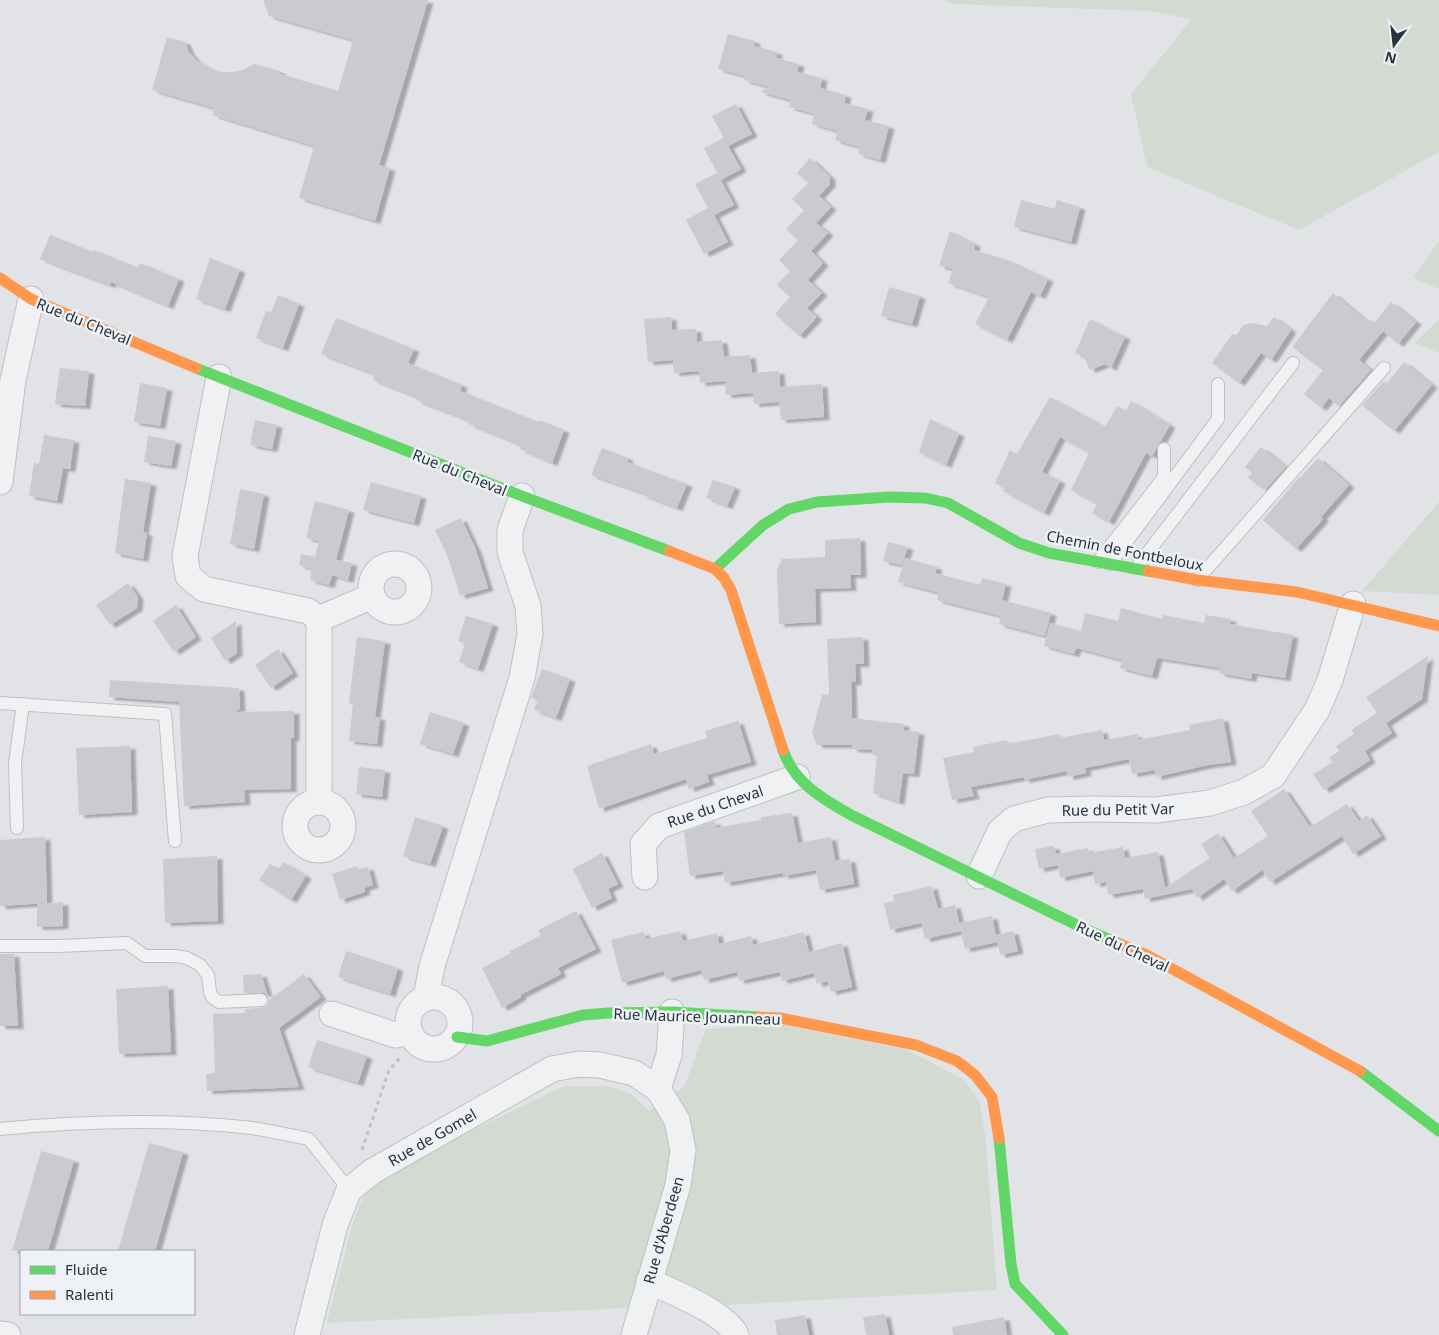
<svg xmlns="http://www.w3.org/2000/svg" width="1439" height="1335" font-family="'Noto Sans',sans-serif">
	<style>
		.green { fill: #d2dad1 }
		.building { fill: #c9cbce; filter: url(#shadow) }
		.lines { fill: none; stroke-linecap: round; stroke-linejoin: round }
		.lane-casing { stroke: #bfc1c4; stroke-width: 14 }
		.street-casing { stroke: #bfc1c4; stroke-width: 27 }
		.path { stroke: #bfc2c5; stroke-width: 3; stroke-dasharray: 4 4; stroke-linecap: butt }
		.lane { stroke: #f0f1f2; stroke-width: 12 }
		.street { stroke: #f0f1f2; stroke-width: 25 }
		.fast { stroke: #63d668; stroke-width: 11 }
		.slow { stroke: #ff974d; stroke-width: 11 }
		.labels { text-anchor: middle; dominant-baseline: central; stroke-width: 5; stroke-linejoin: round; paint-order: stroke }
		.street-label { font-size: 15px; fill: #28333f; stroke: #eef2f6 }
	</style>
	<defs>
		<filter id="shadow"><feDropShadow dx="5.5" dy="3" stdDeviation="1" flood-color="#0004"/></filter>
	</defs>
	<rect width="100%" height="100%" fill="#e1e3e6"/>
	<g class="green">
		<path d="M944,0H1439V152L1299,230L1147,167L1131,94L1192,19L1148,11L952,4Z"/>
		<path d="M1439,241V289L1413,278Z"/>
		<path d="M1439,319V353L1415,343Z"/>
		<path d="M1439,502V595L1362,591Z"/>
		<path d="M778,1024L907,1050L963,1079L979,1100L985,1132L997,1290L726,1305L683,1285L625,1308L327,1323L353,1222L367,1188L390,1170L564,1086H608L631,1094L649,1111L684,1087L706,1029Z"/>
	</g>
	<g class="building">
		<path d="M263,0H428L379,165L390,168L375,221L299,198L314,146L213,115L214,108L152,90L167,37L185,42L189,52L196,60L213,70L222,72H233L243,70L254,64L280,71V74L338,91L353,40L269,16Z"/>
		<path d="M728,34L755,41L754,46L777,52L776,58L799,64L797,72L822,78L820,88L846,95L844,103L868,109L865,120L889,126L880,160L858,154L860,147L835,140L838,131L812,124L814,114L789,107L791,100L760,92L769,87L744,80L745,76L718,69Z"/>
		<path d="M736,104L752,134L728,146L741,169L721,180L704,148L724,138L712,116Z"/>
		<path d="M810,158L830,177V184L819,196L831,207L816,223L828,233L811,251L823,263L808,280L822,293L807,308L817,317L799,336L775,314L790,297L777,285L790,271L779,260L798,240L786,229L804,210L792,199L808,183L797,173Z"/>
		<path d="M717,173L734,205L714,215L728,242L704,254L686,220L708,208L695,184Z"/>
		<path d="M1021,200L1055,209L1057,200L1080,207L1071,242L1014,227Z"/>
		<path d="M950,231L975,244L974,250L1010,261L1048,279L1040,296L1031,292L1007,340L975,324L989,297L948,283L953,269L939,266Z"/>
		<path d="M50,235L93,252L94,250L138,268L140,263L179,279L168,306L111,282L110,285L40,259Z"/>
		<path d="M210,258L240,270L225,309L196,299Z"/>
		<path d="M889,287L920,296L912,324L881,316Z"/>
		<path d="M1333,293L1365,320L1366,318L1383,331L1359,360L1371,370L1339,406L1329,398L1321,408L1304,394L1323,370L1292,347Z"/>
		<path d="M278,295L299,304L283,348L256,338L266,311L271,312Z"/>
		<path d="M1391,302L1416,322L1398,344L1374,323Z"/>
		<path d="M671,317L672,330L696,329L697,342L722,340L724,357L750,355L752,373L779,371L780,387L822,384L824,417L781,420L779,402L754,404L753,393L726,395L725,381L700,383L699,371L674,373L673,360L648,362L644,319Z"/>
		<path d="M1274,317L1291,330L1271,360L1261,353L1239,383L1212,363L1232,334L1237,335L1243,325L1252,323L1267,326Z"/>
		<path d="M336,318L414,349L408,363L462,385L460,391L538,422L539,420L564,430L552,463L520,449L521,445L469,424L470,421L416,400L417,397L373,380L374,374L321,354Z"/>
		<path d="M1090,319L1125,337L1111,368L1105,364L1090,370L1084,357L1075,353Z"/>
		<path d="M1404,362L1432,385L1394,431L1362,405L1384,381L1387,383Z"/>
		<path d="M60,368L89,371L85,406L55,404Z"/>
		<path d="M140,383L167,388L160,426L134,422Z"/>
		<path d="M1050,397L1105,427L1117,406L1126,411L1131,401L1170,425L1152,456L1146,453L1109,522L1092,513L1097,504L1071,490L1089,453L1060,437L1042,472L1060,481L1044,513L1003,491L1005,488L995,483L1010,450L1017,454Z"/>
		<path d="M930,419L959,434L946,465L919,452Z"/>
		<path d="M255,420L277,425L272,449L250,445Z"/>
		<path d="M44,435L74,440L70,469L63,468L57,501L29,496L34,463L39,464Z"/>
		<path d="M148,436L176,441L171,466L144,462Z"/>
		<path d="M1261,447L1286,467L1265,490L1248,478L1252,473L1245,467Z"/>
		<path d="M602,448L628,458L627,462L687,484L677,508L643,495V493L591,475Z"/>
		<path d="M1318,458L1349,485L1321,517L1323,519L1296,549L1263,520L1299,477L1300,478Z"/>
		<path d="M125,479L151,483L143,532L147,533L143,559L115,553Z"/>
		<path d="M713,480L735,487L727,506L706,498Z"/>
		<path d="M371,482L421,496L414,523L363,510Z"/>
		<path d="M240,489L264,494L254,549L230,544Z"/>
		<path d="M315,501L349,510L336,560L352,563L348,580L332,575L329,585L310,580L312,569L299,565L301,554L315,557L319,541L306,538Z"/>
		<path d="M461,518L476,550L488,588L460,596L448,557L435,530Z"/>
		<path d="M860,538L861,575H850L851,588L815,589L816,622L779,624L777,569L782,559L825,557V540Z"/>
		<path d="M888,542L908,547L902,565L883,561Z"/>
		<path d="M905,558L937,567L935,573L980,585L982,578L1006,584L1002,600L1051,613L1045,636L999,624L1001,616L937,600L939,593L898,582Z"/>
		<path d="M128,583L138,597L137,608L110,625L96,605Z"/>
		<path d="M176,605L196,637L174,652L153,621Z"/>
		<path d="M1121,608L1162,619L1163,615L1204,623L1206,615L1231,619L1230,624L1293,635L1285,678L1252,673L1251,679L1219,673L1220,668L1157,658L1152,676L1120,668L1122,660L1076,648L1074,654L1044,646L1050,623L1081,631L1085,613L1118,621Z"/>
		<path d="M466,616L493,624L478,669L459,662L465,643L458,641Z"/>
		<path d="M236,621L237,653L225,661L211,638Z"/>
		<path d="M357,637L385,641L375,717H380L377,744L349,741L353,704H349Z"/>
		<path d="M863,637L864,664H855L856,682H851L852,718L904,724V730L919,732L914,774L903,773L899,802L873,793L877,756L872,755L873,750L852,749V745H817L812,733L822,695L829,694L827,639Z"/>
		<path d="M278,649L293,673L271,688L255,665Z"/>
		<path d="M1428,656L1422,699L1386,723L1392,733L1365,751L1370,760L1324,790L1313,774L1333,762L1329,758L1339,751L1336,746L1354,734L1351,730L1377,713L1366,697Z"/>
		<path d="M542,669L570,679L556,718L534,710L538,700L531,698Z"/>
		<path d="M110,680L239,688L240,708L236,712L294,711V738H291V789L244,790L245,802L184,806L179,702L109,697Z"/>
		<path d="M430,712L464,723L453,754L420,744Z"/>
		<path d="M1223,718L1231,762L1208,765L1156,777L1155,770L1132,774L1129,759L1085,768L1086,773L1068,777L1067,771L1024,780V777L971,787L974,796L952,800L943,758L974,752L973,747L1007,740L1008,744L1059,734L1060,738L1102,730L1104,740L1137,734L1138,740L1190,730L1189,725Z"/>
		<path d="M738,721L751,762L707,775L709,782L689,789L686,779L599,809L587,766L651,744L654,754L707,738L705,731Z"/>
		<path d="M130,746L132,812L79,815L76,748Z"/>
		<path d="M359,767L385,770L382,797L356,794Z"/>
		<path d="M1284,789L1310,827L1347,804L1359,821L1367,815L1381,836L1353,854L1342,836L1270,882L1262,870L1232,891L1224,879L1197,898L1192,889L1145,899L1143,889L1108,895L1106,882L1095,884L1093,871L1060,878L1058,865L1039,869L1035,849L1054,846L1056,856V854L1088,848L1089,853L1123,847L1125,858L1158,852L1165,888L1210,858L1201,844L1218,833L1234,858L1268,836L1251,811Z"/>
		<path d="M792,813L798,843L831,837L835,861L850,859L854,884L820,890L816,870L783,876V873L725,883L723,871L690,876L684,832L715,821L716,828L761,820V817Z"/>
		<path d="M415,817L443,826L430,864L403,856Z"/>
		<path d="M45,837L47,903L0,906V840Z"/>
		<path d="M602,853L618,884L608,889L612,898L592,908L573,869Z"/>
		<path d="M217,856L218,921L165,923L163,859Z"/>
		<path d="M283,862L306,876L291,900L259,880L270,864L279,869Z"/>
		<path d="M357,866L358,869L368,867L373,885L364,888L365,892L340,900L332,874Z"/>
		<path d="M932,886L938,909L955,905L961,931L925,939L921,923L890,930L884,903L894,901L893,895Z"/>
		<path d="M63,902V926L37,927V904Z"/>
		<path d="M576,911L596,949L558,968L561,974L520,995L521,997L502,1008L482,968L511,953L510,951L541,935L538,930Z"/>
		<path d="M992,916L997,942L965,949L959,923Z"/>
		<path d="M680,931L683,941L717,933L719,944L751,936L753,945L804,932L809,952L842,943L852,987L831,992L828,981L817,984L814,973L782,981L780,972L739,981L737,972L704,980L701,970L666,979L664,971L622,983L611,940L644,932L646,939Z"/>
		<path d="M1013,931L1018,951L1000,955L996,935Z"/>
		<path d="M346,951L398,968L390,994L338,977Z"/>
		<path d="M0,954H14L18,1026H0Z"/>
		<path d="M261,974L269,1000L304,974L321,997L279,1028L299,1087L207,1091L206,1074L215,1073L213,1014L245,1013V1009L266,1007L269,1000L265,993H244L243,975Z"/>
		<path d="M168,986L171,1052L119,1054L116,989Z"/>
		<path d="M317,1040L367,1056L358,1083L308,1067Z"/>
		<path d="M149,1143L183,1152L155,1251H118Z"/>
		<path d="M41,1151L74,1160L48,1251H12Z"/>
		<path d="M885,1314L889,1335H866L863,1317Z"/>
		<path d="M805,1315L809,1335H777L775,1320Z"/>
		<path d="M1004,1317L1007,1335H953L952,1327Z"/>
	</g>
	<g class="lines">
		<g class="lane-casing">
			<g id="lane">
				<path d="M1098,562L1164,477V449"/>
				<path d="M1110,564L1218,419V384"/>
				<path d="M1136,568L1293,363"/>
				<path d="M1197,580L1384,368"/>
				<path d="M0,703L165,714L175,841"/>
				<path d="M17,828L15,763L23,704"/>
				<path d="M0,946H58L127,943L145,956H176L187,958L200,965L208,975L210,992L212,997L219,1002L261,1000"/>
				<path d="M0,1129C84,1121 169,1119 252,1128C271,1131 290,1135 309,1139L349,1190"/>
			</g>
		</g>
		<g class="street-casing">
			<g id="street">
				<path d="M219,377L185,556L188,576L204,589L308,611L319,619V802"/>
				<path d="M0,482L13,380L31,299"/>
				<circle cx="395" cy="588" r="24"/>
				<path d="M319,619L372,596"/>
				<circle cx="319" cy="826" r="24"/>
				<path d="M979,876L1000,831L1014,819L1048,810L1094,809L1156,810L1210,803L1244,792L1273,776L1317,710L1330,680L1353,604"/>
				<path d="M645,877L643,844L659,826L797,777"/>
				<circle cx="434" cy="1023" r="26"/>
				<path d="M426,998L432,966L522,678L530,634L528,606L510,552V530L522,496"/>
				<path d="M332,1014L395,1035L410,1032"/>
				<path d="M649,1281C672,1292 725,1312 736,1335"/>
				<path d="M0,1334L8,1335"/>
				<path d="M307,1335L335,1225L349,1190L373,1171L552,1069L579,1064L600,1065L634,1073L658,1089"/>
				<path d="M634,1335L678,1185L683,1150L677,1120L658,1089L669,1055L672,1012"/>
			</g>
		</g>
		<path class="path" d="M362,1150L389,1070L400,1058"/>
		<use href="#lane" class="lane"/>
		<use href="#street" class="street"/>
		<g class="fast">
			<path d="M196,368L522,496L669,551"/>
			<path d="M715,569L763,525L789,509L817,502L889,497L925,498L948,503L1019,543L1049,553L1148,571"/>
			<path d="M783,750C794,783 823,799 851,815L1083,928L1120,944"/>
			<path d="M457,1037L487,1041L583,1015L608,1013L672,1012L758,1017"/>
			<path d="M1360,1071L1439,1131"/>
			<path d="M999,1138L1011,1264L1015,1284L1063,1335"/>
		</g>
		<g class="slow">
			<path d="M0,278L31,299L196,368"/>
			<path d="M669,551L715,569L724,578L731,590L783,750"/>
			<path d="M1148,571L1197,580L1297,592L1439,626"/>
			<path d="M1120,944L1145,954L1360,1071"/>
			<path d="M758,1017L780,1018L916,1045L957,1061L975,1075L992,1097L999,1138"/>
		</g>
	</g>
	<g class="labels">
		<g class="street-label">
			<text transform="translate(84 321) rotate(22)">Rue du Cheval</text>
			<text transform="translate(460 472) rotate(22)">Rue du Cheval</text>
			<text transform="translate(1125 550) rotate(11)">Chemin de Fontbeloux</text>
			<text transform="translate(715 806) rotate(-19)">Rue du Cheval</text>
			<text transform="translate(1118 809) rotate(-1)">Rue du Petit Var</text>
			<text transform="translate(1123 946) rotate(25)">Rue du Cheval</text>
			<text transform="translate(697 1016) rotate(2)">Rue Maurice Jouanneau</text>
			<text transform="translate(432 1137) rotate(-30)">Rue de Gomel</text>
			<text transform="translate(663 1230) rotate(-74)">Rue d'Aberdeen</text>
		</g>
	</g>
	<rect x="20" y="1250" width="175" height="65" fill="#eef2f6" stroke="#9fa6ad"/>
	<rect x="30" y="1266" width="25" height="8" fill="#63d668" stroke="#9fa6ad"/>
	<text x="65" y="1275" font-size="15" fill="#28333f">Fluide</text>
	<rect x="30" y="1291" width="25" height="8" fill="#ff974d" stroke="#9fa6ad"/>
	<text x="65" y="1300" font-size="15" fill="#28333f">Ralenti</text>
	<g transform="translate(1394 45) rotate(195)" stroke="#eef2f6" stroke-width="4" paint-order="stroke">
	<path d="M0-4L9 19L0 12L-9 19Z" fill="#28333f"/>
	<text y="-8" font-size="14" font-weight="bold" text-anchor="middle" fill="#28333f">N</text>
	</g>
</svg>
